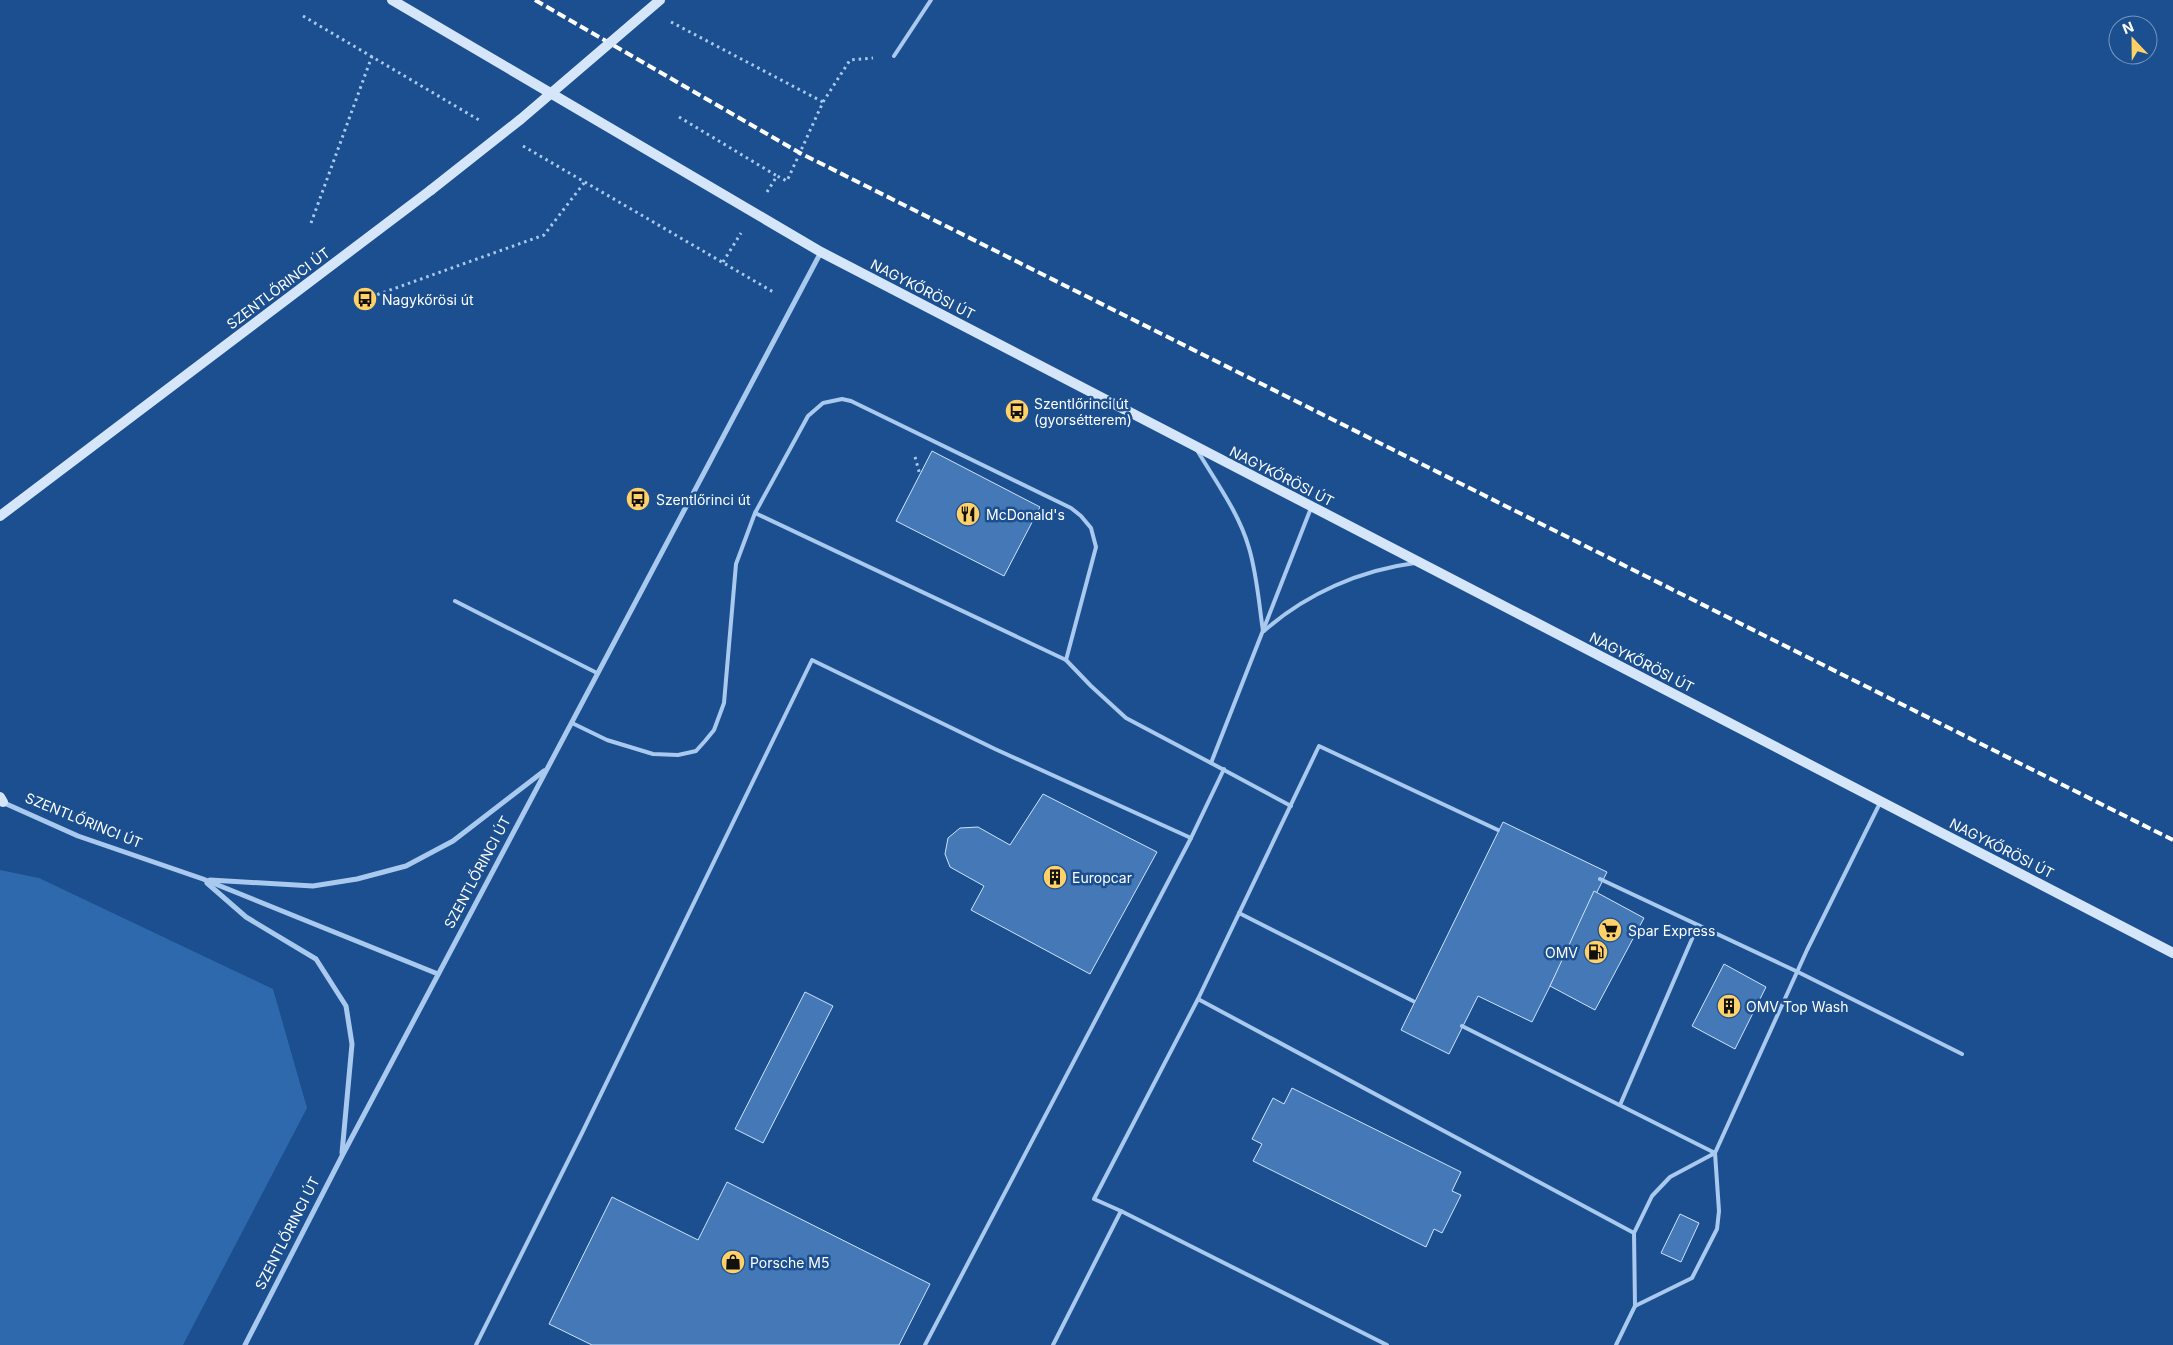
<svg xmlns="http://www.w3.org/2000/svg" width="2173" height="1345" font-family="Inter,sans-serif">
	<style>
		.green { fill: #2e69ad }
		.building { fill: #4478b7; stroke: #cfe3fa }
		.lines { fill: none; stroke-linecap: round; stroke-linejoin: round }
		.path { stroke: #a9c9ee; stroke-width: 3; stroke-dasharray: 2.5 4; stroke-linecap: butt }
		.lane { stroke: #a9c9ee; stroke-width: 4 }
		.street { stroke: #a9c9ee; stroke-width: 5 }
		.secondary { stroke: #d6e6fa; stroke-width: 10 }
		.rail { stroke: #fff; stroke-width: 4; stroke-dasharray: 9 4; stroke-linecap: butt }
		.secondary-bridge { stroke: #d6e6fa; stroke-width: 10 }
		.labels { text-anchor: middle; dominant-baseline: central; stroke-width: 5; stroke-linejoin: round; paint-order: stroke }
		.street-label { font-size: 14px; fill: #fff; stroke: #1b4f8f }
		.poi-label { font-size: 14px; fill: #fff; stroke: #1b4f8f; text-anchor: start }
	</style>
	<rect width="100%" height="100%" fill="#1b4f8f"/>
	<path class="green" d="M0,870L39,878L273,989L307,1108L183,1345H0Z"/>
	<g class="building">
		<path d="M932,451L1040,507L1004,576L896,521Z"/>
		<path d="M1043,794L1157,852L1090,974L971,910L984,886L950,867L945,854L948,838L960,828L978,827L1010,845Z"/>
		<path d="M1503,822L1607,872L1532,1022L1478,996L1449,1054L1401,1030Z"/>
		<path d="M1594,891L1644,918L1595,1010L1550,986Z"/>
		<path d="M1724,964L1766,987L1735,1049L1692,1026Z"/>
		<path d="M805,992L833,1006L763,1143L735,1129Z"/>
		<path d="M1292,1088L1461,1172L1452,1191L1461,1195L1442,1233L1434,1229L1426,1247L1253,1161L1262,1144L1252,1139L1273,1098L1284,1104Z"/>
		<path d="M727,1182L930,1284L899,1345H592L549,1324L612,1197L698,1240Z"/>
		<path d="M1680,1214L1699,1223L1681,1262L1661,1253Z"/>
	</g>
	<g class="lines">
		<g class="path">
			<path d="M303,16L479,120"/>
			<path d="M671,22L823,102"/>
			<path d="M679,117L777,176"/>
			<path d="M523,146L775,293"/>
			<path d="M767,192L777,176L787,181L823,102L850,60L873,58"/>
			<path d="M311,223L372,56"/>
			<path d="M723,262L741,233"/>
			<path d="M365,299L544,235L584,183"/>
			<path d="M915,457L920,475"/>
		</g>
		<g class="lane">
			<path d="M894,56L931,0"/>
			<path d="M1197,450C1216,482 1239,513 1249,548C1257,575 1259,604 1263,631"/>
			<path d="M755,513L1066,660L1091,686L1126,718L1211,763L1311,508"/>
			<path d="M455,601L597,673"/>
			<path d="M1264,631C1306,594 1360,570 1415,563"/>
			<path d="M572,723L607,740L653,754L678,755L696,751L705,741L714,730L724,703L736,564L755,513L808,416L823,403L842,399L851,401L1071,508L1081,516L1091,528L1096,547L1066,660"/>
			<path d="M1211,763L1291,806"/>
			<path d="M1600,879L1798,972L1962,1054"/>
			<path d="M1239,913L1413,1001"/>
			<path d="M1198,999L1634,1233"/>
			<path d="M1462,1026L1715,1153"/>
			<path d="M1620,1105L1698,925"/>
			<path d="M1121,1211L1387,1345"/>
			<path d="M1635,1306L1692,1278L1717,1229L1719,1211L1715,1153L1807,950L1880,803"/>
			<path d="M476,1345L582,1133L812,660L995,749L1191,838"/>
			<path d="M925,1345L1191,838L1224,769"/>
			<path d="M1053,1345L1121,1211L1094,1199L1198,999L1319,746L1498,830"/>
			<path d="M1616,1345L1635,1306L1634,1233L1652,1196L1670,1177L1715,1153"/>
		</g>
		<g class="street">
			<path d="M2,802L78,836L203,879L438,974"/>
			<path d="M210,880L313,886L357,879L406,866L453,841L544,771"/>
			<path d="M207,883L246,917L316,959L346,1006L352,1044L342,1153"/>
			<path d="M245,1345L342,1156L821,252"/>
		</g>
		<g class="secondary">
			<path d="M392,0L821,252L2173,953"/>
			<path d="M0,516L431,190"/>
			<path d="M0,797L3,802"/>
		</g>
		<path class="rail" d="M535,0L800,153L2173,840"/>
		<path class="secondary-bridge" d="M431,190L521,119L660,0"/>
	</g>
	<defs>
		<g id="bus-disc" transform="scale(1.25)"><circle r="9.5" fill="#ffd166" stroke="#1b4f8f"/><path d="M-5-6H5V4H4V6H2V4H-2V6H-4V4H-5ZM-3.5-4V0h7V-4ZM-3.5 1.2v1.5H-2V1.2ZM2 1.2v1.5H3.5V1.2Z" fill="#111"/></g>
		<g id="restaurant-disc" transform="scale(1.25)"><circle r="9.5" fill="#ffd166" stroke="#1b4f8f"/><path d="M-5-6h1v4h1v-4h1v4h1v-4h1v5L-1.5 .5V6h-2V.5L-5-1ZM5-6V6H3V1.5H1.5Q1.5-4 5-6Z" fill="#111"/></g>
		<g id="building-disc" transform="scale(1.25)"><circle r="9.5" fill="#ffd166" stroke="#1b4f8f"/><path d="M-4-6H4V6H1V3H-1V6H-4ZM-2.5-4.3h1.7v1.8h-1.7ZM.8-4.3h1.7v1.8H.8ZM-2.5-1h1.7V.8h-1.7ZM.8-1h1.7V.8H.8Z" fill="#111"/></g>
		<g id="supermarket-disc" transform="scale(1.25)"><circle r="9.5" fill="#ffd166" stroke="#1b4f8f"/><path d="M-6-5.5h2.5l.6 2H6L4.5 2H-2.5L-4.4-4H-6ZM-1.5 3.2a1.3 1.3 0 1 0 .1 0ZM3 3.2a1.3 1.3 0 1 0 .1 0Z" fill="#111"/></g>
		<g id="fuel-disc" transform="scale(1.25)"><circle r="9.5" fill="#ffd166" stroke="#1b4f8f"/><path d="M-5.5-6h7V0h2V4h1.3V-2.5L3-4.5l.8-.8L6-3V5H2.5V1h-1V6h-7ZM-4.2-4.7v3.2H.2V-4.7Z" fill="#111"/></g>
		<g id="shop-disc" transform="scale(1.25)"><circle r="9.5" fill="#ffd166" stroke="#1b4f8f"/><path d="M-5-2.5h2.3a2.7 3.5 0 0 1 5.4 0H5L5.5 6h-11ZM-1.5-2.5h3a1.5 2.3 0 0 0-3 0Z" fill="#111"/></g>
	</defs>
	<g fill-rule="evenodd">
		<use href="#bus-disc" x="365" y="299"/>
		<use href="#bus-disc" x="1017" y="411"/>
		<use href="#bus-disc" x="638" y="499"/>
		<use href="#restaurant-disc" x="968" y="514"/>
		<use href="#building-disc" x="1055" y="877"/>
		<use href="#supermarket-disc" x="1610" y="930"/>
		<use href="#fuel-disc" x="1596" y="952"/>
		<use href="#building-disc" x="1729" y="1006"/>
		<use href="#shop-disc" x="733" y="1262"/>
	</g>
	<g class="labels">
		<g class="street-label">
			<text transform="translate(278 288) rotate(-37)">SZENTLŐRINCI ÚT</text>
			<text transform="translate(923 289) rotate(27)">NAGYKŐRÖSI ÚT</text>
			<text transform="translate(1282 476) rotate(27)">NAGYKŐRÖSI ÚT</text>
			<text transform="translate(1642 662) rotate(27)">NAGYKŐRÖSI ÚT</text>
			<text transform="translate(84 820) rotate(22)">SZENTLŐRINCI ÚT</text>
			<text transform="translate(2002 848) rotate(27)">NAGYKŐRÖSI ÚT</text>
			<text transform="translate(477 872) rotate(-62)">SZENTLŐRINCI ÚT</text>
			<text transform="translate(287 1233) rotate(-63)">SZENTLŐRINCI ÚT</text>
		</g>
		<g class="poi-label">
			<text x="382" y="299">Nagykőrösi út</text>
			<text x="1034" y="403">Szentlőrinci út<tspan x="1034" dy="16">(gyorsétterem)</tspan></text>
			<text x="656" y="499">Szentlőrinci út</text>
			<text x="986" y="514">McDonald's</text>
			<text x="1072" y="877">Europcar</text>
			<text x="1628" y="930">Spar Express</text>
			<text x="1578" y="952" text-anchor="end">OMV</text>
			<text x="1746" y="1006">OMV Top Wash</text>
			<text x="750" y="1262">Porsche M5</text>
		</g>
	</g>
	<g transform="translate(2133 40) rotate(338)"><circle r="24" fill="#1b4f8f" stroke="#7695bc"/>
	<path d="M0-4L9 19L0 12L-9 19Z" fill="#ffd166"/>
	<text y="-8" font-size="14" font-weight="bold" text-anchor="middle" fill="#ffffff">N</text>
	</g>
</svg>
